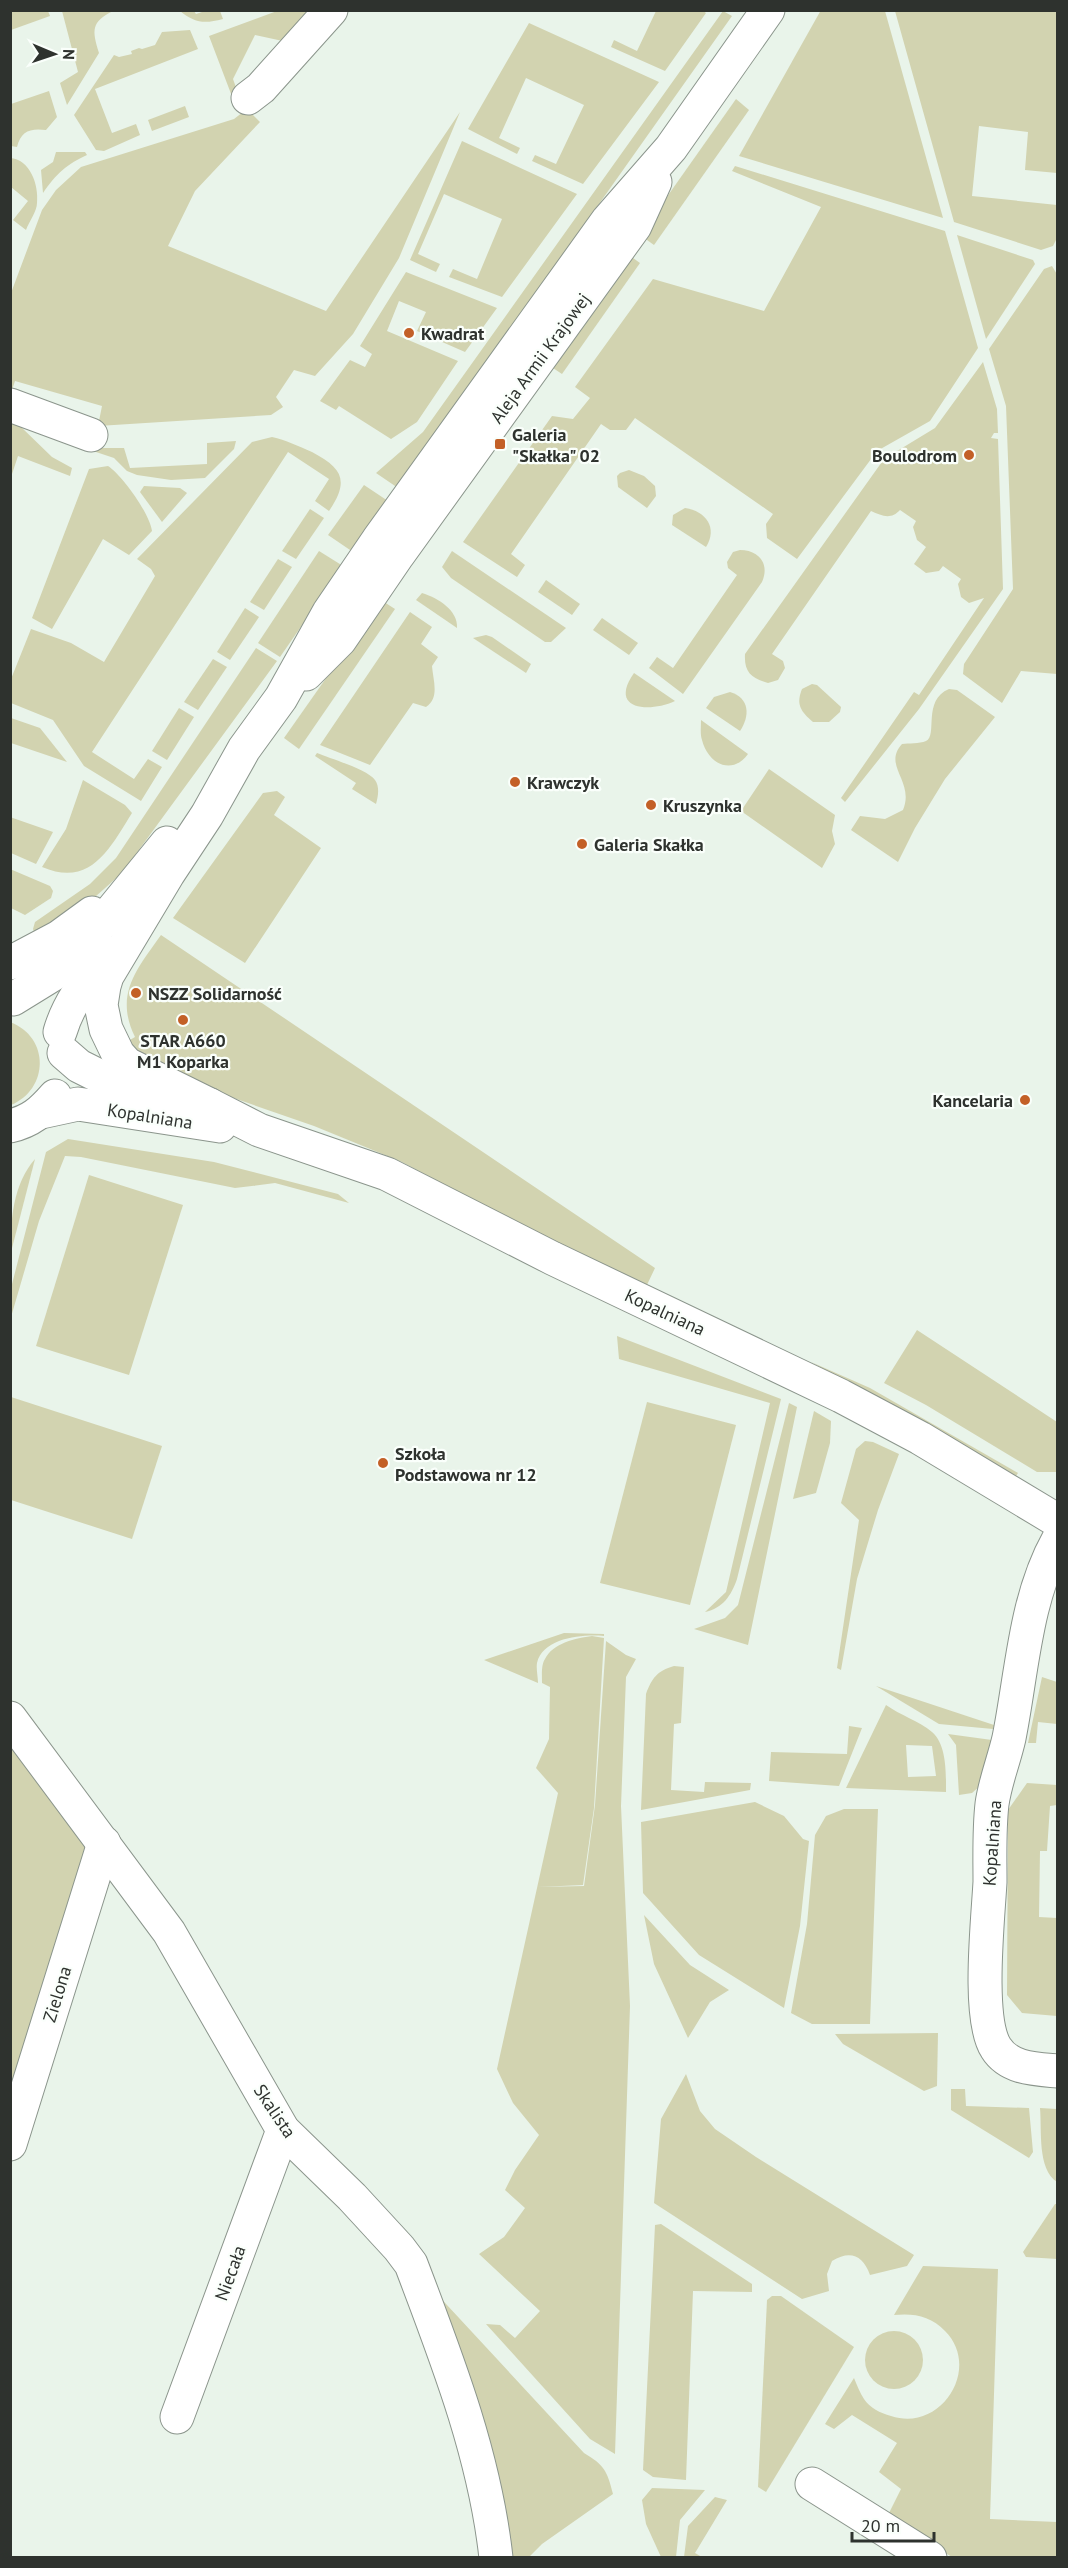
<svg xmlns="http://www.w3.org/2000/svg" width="1068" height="2568" font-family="'PT Sans',sans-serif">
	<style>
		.green { fill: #d2d3b0; fill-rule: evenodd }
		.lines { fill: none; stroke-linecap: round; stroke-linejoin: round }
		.minor-casing { stroke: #8b958c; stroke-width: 35 }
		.minor { stroke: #fff; stroke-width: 33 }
		.poi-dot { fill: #c36027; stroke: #fafffb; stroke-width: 2 }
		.labels { text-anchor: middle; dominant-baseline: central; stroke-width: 4.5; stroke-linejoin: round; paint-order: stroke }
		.poi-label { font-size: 18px; font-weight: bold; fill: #2e322e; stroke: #fafffb; text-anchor: start }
		.street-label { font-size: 18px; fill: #2e322e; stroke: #fafffb }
	</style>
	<rect width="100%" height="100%" fill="#e9f4ea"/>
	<g class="green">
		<path d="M11,10L48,11L50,16L11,30Z"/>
		<path d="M702,10L706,13L665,71L611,47L614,40L637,51L656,11Z"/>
		<path d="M821,10L885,11L943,218L739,156Z"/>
		<path d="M62,11H113C91,22 92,30 99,53L67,105L60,83L78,72Z"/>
		<path d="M180,11H194L196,14L205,11H220L223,19C204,24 195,23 180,11Z"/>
		<path d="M277,11H312L292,43L255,35L233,79L239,96L233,99L209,36Z"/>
		<path d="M723,11L732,16L398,488L376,473L423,432Z"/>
		<path d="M895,11H1057V173L1025,170L1028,132L979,126L972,196L1057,205V238L1053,246L1041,250L954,222Z"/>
		<path d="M529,23L659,82L583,184L532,161L535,155L556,164L584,105L526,78L499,138L520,148L517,154L468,129Z"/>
		<path d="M190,30L198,49L95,89L112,133L136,124L140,135L104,151L96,150L74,115L114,55L119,57L132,54L131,51L139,48L142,49L155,45L162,32Z"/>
		<path d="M49,91L57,117L46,130C30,128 21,131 17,147L11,146V104Z"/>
		<path d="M736,99L749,110L654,245L640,235Z"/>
		<path d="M185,106L189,117L152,131L148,120Z"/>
		<path d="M247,109L260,122L195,191L168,246L326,311L460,112L399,258L353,334L315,376L294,370L276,397L283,407L271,415L98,426L102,406L15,381L11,393V293L42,210L56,190L81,167L234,119Z"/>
		<path d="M462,141L577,194L502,297L449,277L453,269L477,279L502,219L444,194L418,254L440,264L436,272L410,260Z"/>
		<path d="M56,152H85L87,155C67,164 56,174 43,193L41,170L53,162Z"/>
		<path d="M10,158C30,159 39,185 37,203C37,211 29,222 26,230L13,220L28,201L11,187Z"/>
		<path d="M735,166L945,231L978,348L930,421L877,451L797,559L767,538L766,524L773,514L635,418L626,430H610L601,424L511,554L525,565L517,577L463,542L552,416L573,419L590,398L575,387L653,279L764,311L821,207L732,171Z"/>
		<path d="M957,235L1033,260L1035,264L986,339Z"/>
		<path d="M626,253L640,263L562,374L547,364Z"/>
		<path d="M1052,266L1058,276L1057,674L1021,671L1002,703L963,674L964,664L1013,589L1006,406L989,349L1044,269Z"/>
		<path d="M406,272L497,308L465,352L417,331L426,312L399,301L387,331L458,361L417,422L391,439L339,406L336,410L320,401L350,360L365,367L372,354L360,346Z"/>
		<path d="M983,362L997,409L998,433H994L991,438L998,439L1003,589L919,709L845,802L841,798L914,692L919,695L984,598L969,603L961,597L958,584L961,579L943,566L939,571L926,573L914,564L926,547L917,540L913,527L916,521L900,510C891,520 882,516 871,511L772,654L783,661L785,668L778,680L768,683C751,678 744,672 745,654L884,459L935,428Z"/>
		<path d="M11,423L20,426L52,457L72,468L70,476L18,456L11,477Z"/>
		<path d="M272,437C286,440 298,446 312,452C342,468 350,480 329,511L315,501L329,479L288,452L92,752L134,779L148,759L162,767L141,801L84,766L53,720L11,703V679L31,629L71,643L104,662L155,576L151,569L137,559L252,442Z"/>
		<path d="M236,441L234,449L205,478L171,480L137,475L127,471L114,458L93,451L94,448H124L130,468L207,464V443Z"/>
		<path d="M108,466C122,475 150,514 152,531L129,555L103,539L52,629L32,618L89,469Z"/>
		<path d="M629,470L644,476L655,486L656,496L647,508L618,487L617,476L620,473Z"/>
		<path d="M364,485L388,501L353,552L328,535Z"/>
		<path d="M144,486L180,488L187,493L162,522L140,492Z"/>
		<path d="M685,508C706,511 718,528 706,547L672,525L673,515Z"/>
		<path d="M310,509L324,518L296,559L282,551Z"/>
		<path d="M740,550C759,550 770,564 762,582L683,694L649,668L657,657L673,668L737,575L728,568L727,562L733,552Z"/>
		<path d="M319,551L343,566L280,657L258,643Z"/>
		<path d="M452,551L566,628L551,642H545L451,578L442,567Z"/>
		<path d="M278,559L292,567L264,610L250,602Z"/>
		<path d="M546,580L580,604L572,615L538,592Z"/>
		<path d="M422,593C438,598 458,610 457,628L416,600Z"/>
		<path d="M381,600L395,609L299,749L284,738Z"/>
		<path d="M245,608L259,617L230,660L217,652Z"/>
		<path d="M410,612L432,627L421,644L438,657L432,666C433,680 440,698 426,707L413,703L370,765L320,745Z"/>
		<path d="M602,618L638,643L629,655L593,630Z"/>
		<path d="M486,635L492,637L531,664L526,673L473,638Z"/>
		<path d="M256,648L277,661L122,873L77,913L35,934L33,929L35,922L90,884L116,858Z"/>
		<path d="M213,659L227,667L198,710L184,702Z"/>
		<path d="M634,673L675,701C649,713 608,710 634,673Z"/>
		<path d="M812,684L817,685L841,707L840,712L829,722H813C800,711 796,704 802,689Z"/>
		<path d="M949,689L957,690L995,717L945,779L915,828L898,862L851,830L860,816L885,819L903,810C915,781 882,766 902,744C909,743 919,744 926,741C938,736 922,700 949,689Z"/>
		<path d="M730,692C750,698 750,716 740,731L706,708L714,697Z"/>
		<path d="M179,708L194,717L167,760L152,751Z"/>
		<path d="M11,718L40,728L67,762L11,743Z"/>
		<path d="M701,720L748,754C732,776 708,764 702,740C700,734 701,727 701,720Z"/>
		<path d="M317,753C331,759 367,769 375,780C380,787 378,797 376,804L352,789L356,783L315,756Z"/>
		<path d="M769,769L835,815L832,831L835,844L822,868L741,811Z"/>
		<path d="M83,780L125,805L132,813C110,848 91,888 42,867L66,829Z"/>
		<path d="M277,791L285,797L274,815L321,848L245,963L173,918L263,793Z"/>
		<path d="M10,817L53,832L36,864L11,853Z"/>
		<path d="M10,869L50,886L53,891L51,898L25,915L11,908Z"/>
		<path d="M161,935L655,1268L646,1287L536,1234L402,1162L314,1126L170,1076L123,1044L135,1037C114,994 137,969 161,935Z"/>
		<path d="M10,1022C50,1037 49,1089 11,1105Z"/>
		<path d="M68,1139L214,1162L338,1194L349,1203L275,1183L235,1188L81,1157L65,1156L39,1221L11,1317V1288L46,1152Z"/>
		<path d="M35,1159L11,1252C10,1221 13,1184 35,1159Z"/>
		<path d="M89,1175L183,1205L129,1375L36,1346Z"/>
		<path d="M917,1330L1057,1422V1472H1037L926,1405L884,1383Z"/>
		<path d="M617,1336L781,1399L737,1579C731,1596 723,1608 705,1612L726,1592L770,1403L619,1359Z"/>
		<path d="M811,1362L870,1388L1018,1473L1016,1476Z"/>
		<path d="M11,1397L162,1446L132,1539L11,1500Z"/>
		<path d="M647,1402L736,1425L690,1605L600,1583Z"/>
		<path d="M789,1403L797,1407L748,1645L694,1629L725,1618L738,1605Z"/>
		<path d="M814,1411L831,1421L830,1443L816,1493L793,1499Z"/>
		<path d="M865,1441L873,1442L899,1454L878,1510L857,1579L841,1670L837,1668L859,1520L841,1503L856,1449Z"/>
		<path d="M564,1633L604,1634V1636C584,1634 543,1637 537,1663C536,1669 538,1677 538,1683L484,1660Z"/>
		<path d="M592,1636L604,1638L594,1808L583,1885L538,1887L584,1886L595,1805L606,1641L626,1655L636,1659L626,1677L621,1806L630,2006L615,2454L590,2439L486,2324L500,2325L515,2338L540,2311L479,2254L504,2237L525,2208L505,2190L515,2170L539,2135L513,2103L497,2069L558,1793L536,1768L549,1739L550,1687L542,1683C542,1675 541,1665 545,1659C553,1643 576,1638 592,1636Z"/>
		<path d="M674,1666L684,1667L681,1723L674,1724L671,1790L704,1792L705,1782L751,1783L750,1790L641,1810L646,1694C652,1678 657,1671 674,1666Z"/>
		<path d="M1042,1677L1057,1682V1724L1038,1722L1036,1743H1028Z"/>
		<path d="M876,1686L994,1725L993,1729L939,1724Z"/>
		<path d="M886,1705C900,1715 919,1721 932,1732C947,1745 946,1774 946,1792L846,1788ZM906,1745L932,1746L936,1776L908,1777Z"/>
		<path d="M849,1726L862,1728L839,1786L769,1781L771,1752L847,1754Z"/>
		<path d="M948,1734L992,1740L981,1785L972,1793L959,1795L956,1745Z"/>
		<path d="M11,1741L89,1840L11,2096Z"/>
		<path d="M1027,1783L1057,1785V1805L1050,1806L1047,1851H1040L1039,1917L1057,1918V2016L1022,2013L1007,1995L1008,1810Z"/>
		<path d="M755,1802L784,1816L803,1839L809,1841L800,1926L784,2008L699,1955L643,1893L641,1822Z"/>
		<path d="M844,1809H878L870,2024H812L791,2013L807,1924L815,1835L826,1816Z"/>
		<path d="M644,1915L690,1965L729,1990L710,2002L688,2038L654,1964Z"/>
		<path d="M938,2033L937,2086L924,2091L843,2044L835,2034Z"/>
		<path d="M686,2074L700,2111L715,2129L756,2157L914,2255L907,2266L870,2275C863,2255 850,2250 832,2261L827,2274L829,2291L802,2299L654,2203L661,2119Z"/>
		<path d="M951,2089H965L966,2106L1029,2108L1033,2152L1029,2158L951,2110Z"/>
		<path d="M1040,2108L1057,2109V2182C1037,2169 1042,2130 1040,2108Z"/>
		<path d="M1055,2204H1057V2259L1026,2257L1023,2252Z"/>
		<path d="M661,2224L752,2284V2292L693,2291L686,2480L653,2477L643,2470L655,2225Z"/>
		<path d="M923,2266L998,2269L990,2519L1057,2522V2557H952L887,2517L901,2489L879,2472L897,2443L852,2415L834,2429L825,2424L854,2378C857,2385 860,2393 864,2399C870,2408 880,2413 891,2416C941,2433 982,2368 945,2331C931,2316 914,2313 894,2315Z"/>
		<path d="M434,2291L584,2453C604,2465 607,2470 613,2494L542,2544L529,2557H511Z"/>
		<path d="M772,2296H781L854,2347L766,2492L758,2487L767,2300Z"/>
		<circle cx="894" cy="2360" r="29"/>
		<path d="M652,2488L705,2490L680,2520L676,2557H661L646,2524L642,2500Z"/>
		<path d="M715,2497L727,2500L695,2553L702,2557H684L688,2526Z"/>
	</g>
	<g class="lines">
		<g class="minor-casing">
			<g id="minor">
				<path d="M248,98L261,88L331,10"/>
				<path d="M10,405L91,435"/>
				<path d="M306,674L340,640L398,555L635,226L655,182"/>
				<path d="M10,963L59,937L92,913"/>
				<path d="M13,999L52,975L91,936L167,843"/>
				<path d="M60,1032C69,1001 88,979 108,953"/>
				<path d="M64,1053L79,1066L97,1075L210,1105L259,1130L387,1174L552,1258L841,1396L920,1438L1058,1521"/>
				<path d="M210,1105L127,1064L118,1054L106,1029L101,1005L104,986L107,976L168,874L207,815L244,749L281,698L329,612L378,540L608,220L671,148L768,10"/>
				<path d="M41,1112L78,1104L220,1126"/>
				<path d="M10,1126C31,1121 41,1112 55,1096"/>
				<path d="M1058,1540C1025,1599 1022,1673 1009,1738C1004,1760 995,1782 992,1804C989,1830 990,1856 990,1882C988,1919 977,2019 996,2048C1009,2069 1036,2069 1058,2071"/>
				<path d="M10,1718L169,1932L283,2130L352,2197L399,2248L411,2264C447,2359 485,2456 496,2558"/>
				<path d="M10,2144L104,1843"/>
				<path d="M177,2417L283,2130"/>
				<path d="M812,2484L930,2558"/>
			</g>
		</g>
		<use href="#minor" class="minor"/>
	</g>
	<g class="poi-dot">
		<circle cx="409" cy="333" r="6"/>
		<rect x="494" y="438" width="12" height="12" rx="3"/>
		<circle cx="969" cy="455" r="6"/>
		<circle cx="515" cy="782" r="6"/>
		<circle cx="651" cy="805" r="6"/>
		<circle cx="582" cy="844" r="6"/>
		<circle cx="136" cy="993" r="6"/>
		<circle cx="183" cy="1020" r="6"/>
		<circle cx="1025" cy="1100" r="6"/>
		<circle cx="383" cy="1463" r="6"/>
	</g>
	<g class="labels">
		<g class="poi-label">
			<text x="421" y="333">Kwadrat</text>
			<text x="512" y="434">Galeria<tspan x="512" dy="21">"Skałka" 02</tspan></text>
			<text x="957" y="455" text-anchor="end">Boulodrom</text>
			<text x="527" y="782">Krawczyk</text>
			<text x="663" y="805">Kruszynka</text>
			<text x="594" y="844">Galeria Skałka</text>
			<text x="148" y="993">NSZZ Solidarność</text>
			<text x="183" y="1040" text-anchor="middle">STAR A660<tspan x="183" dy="21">M1 Koparka</tspan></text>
			<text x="1013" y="1100" text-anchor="end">Kancelaria</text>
			<text x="395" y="1453">Szkoła<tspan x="395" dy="21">Podstawowa nr 12</tspan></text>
		</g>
		<g class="street-label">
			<text transform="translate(540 358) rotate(-54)">Aleja Armii Krajowej</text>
			<text transform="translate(150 1116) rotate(9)">Kopalniana</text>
			<text transform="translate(665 1312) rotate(25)">Kopalniana</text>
			<text transform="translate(992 1843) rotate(-86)">Kopalniana</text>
			<text transform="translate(57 1994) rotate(-73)">Zielona</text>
			<text transform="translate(275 2111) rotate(56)">Skalista</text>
			<text transform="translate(230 2273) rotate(-70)">Niecała</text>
		</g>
	</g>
	<rect width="1068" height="2568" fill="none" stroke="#2e322e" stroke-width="24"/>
	<g transform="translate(54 54) rotate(92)" stroke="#fafffb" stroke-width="4.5" paint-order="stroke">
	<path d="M0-4.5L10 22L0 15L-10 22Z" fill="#2e322e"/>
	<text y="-9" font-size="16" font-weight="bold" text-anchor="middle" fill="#2e322e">N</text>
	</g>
	<path d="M852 2532v9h82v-9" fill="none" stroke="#2e322e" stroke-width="3"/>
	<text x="861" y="2532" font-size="18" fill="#2e322e" stroke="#fafffb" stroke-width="4.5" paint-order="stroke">20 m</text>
</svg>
